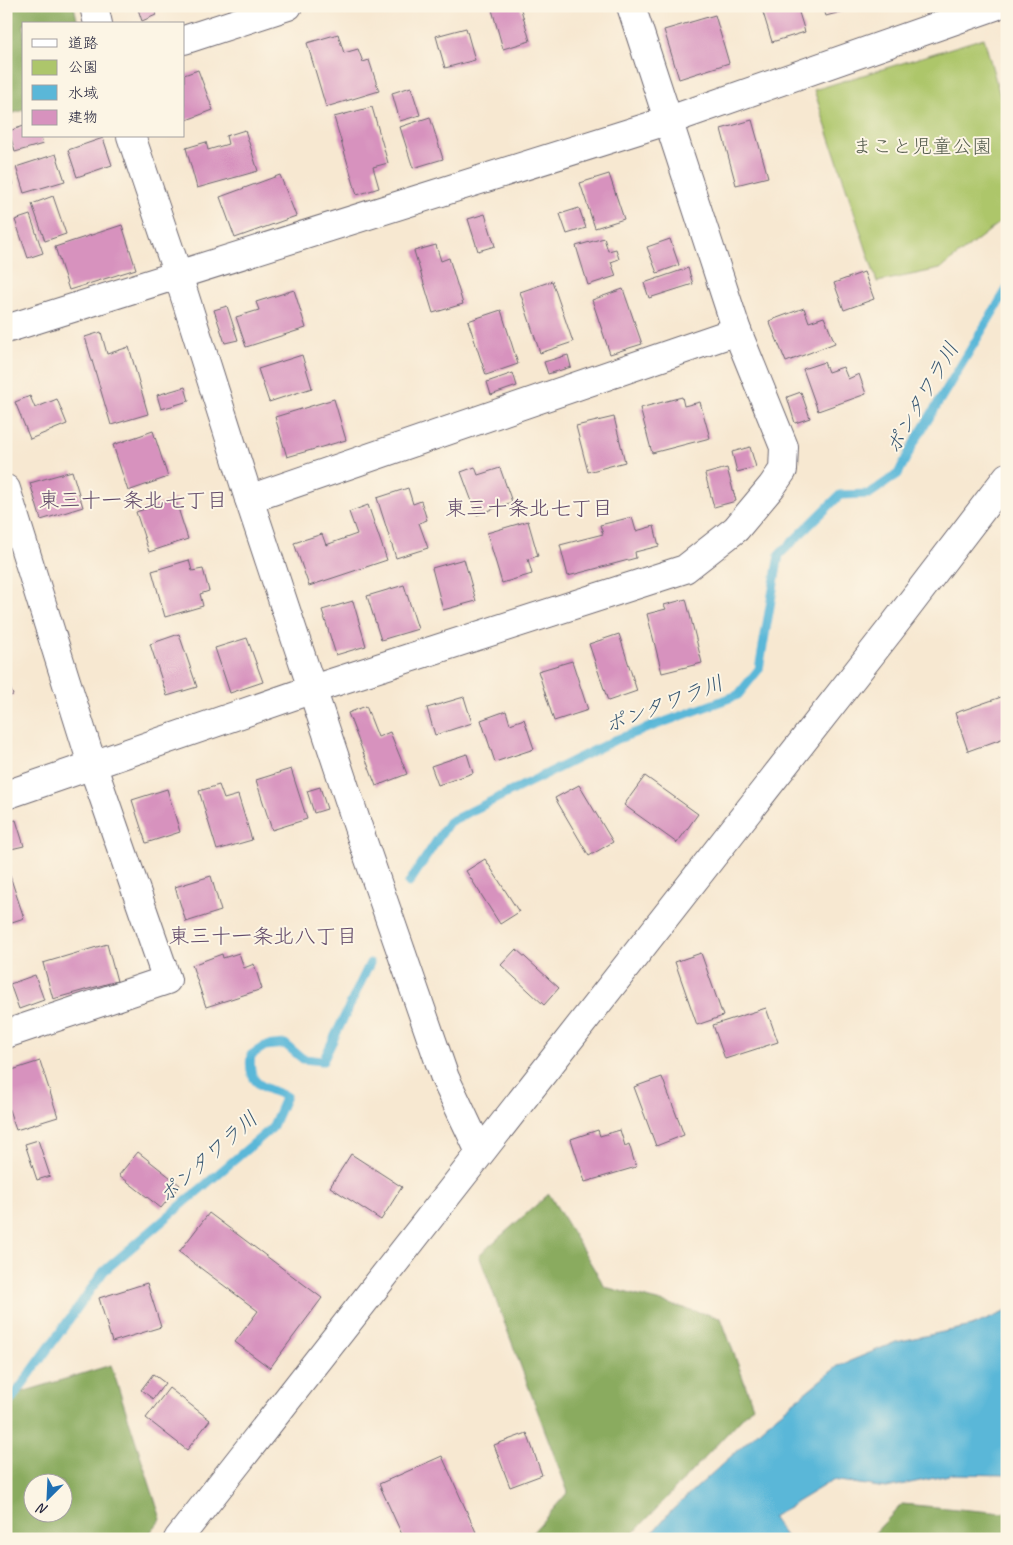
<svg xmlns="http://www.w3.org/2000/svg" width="1013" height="1545" font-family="Caveat,'Klee One',sans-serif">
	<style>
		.green { fill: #adc66b; stroke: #687453 }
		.forest { fill: #8aab5f; stroke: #56664d; fill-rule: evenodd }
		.water { fill: #5ab7d8; stroke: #3e6c8a }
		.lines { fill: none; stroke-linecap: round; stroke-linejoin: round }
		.stream { stroke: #5ab7d8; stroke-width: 9 }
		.building { fill: #d792be }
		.street-casing { stroke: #6d6770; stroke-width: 30 }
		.secondary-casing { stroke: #6d6770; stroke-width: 30 }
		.street { stroke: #fff; stroke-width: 28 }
		.secondary { stroke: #fff; stroke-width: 28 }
		.labels { text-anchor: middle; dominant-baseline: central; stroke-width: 4; stroke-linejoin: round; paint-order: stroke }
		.park-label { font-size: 20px; fill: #535b4c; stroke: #fcf5e5 }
		.water-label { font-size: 21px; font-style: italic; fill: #365672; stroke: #fcf5e5 }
		.neighbourhood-label { font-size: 21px; fill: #614969; stroke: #fcf5e5 }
	</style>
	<rect width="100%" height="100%" fill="#fcf5e5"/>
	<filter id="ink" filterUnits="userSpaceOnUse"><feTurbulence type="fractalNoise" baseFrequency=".02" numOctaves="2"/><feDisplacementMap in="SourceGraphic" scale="10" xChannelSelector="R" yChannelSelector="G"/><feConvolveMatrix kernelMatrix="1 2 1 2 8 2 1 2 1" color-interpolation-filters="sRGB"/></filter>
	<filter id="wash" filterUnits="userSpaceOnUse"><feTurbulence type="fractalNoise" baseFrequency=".0096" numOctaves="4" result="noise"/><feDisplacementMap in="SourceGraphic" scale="20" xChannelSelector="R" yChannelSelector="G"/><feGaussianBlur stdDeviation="1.12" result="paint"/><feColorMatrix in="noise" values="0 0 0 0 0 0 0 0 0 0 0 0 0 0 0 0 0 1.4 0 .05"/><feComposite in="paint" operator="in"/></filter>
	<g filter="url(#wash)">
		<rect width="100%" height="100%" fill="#f7e8d1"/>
		<path class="green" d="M984,38L1007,121V217L940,269L877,282L814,90Z"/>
		<g class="forest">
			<path d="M6,6H74L78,24H24V110L6,115Z"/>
			<path d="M549,1194L605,1287L721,1318L753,1406L628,1539H527L568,1492L479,1255Z"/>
			<path d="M111,1365L161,1519L145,1539H6V1397ZM32,1482H62V1512H32Z"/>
			<path d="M902,1504L1003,1513L1007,1510V1539H869Z"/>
		</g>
		<path class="water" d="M1007,1311V1475L954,1474L886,1488L833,1480L772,1517L787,1539H647L669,1513L765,1425L838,1366L896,1342L972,1326Z"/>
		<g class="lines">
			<g class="stream">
				<path d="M409,883L449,822L615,740L738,695L759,669L779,555L840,495L869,494L898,474L914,443L1007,289"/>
				<path d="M6,1407L104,1271L272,1128L286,1096C261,1087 247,1084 251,1055L265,1046L285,1044L303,1059L323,1061L370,963"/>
			</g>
		</g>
		<g id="blocks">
			<g class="building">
				<path d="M137,6H153L156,15L142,21Z"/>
				<path d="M491,6H520L530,41L503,49Z"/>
				<path d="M761,6H797L805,32L772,42Z"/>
				<path d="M823,6H858V7L826,16Z"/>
				<path d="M715,15L729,63L679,79L664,30Z"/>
				<path d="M466,28L475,60L445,68L436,36Z"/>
				<path d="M338,34L344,53L358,49L363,62L369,60L379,91L326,107L307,43Z"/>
				<path d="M198,70L213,110L184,121V75Z"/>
				<path d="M411,87L420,115L400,121L392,93Z"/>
				<path d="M372,107L388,163L373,167L379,188L357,195L334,117Z"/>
				<path d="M430,117L443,159L413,168L400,127Z"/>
				<path d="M752,120L768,177L736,185L721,129Z"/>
				<path d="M24,126V136H40L43,144L15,152L9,131Z"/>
				<path d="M245,130L258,171L197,188L186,148L206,142L208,150L228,144L226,136Z"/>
				<path d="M103,138L112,165L77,177L68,150Z"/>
				<path d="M56,154L65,181L24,193L16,167Z"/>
				<path d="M6,165L13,185L6,187Z"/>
				<path d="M609,174L624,219L595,228L580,183Z"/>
				<path d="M280,175L296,216L235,238L220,197Z"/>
				<path d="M53,196L66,234L45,241L32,204Z"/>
				<path d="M579,208L586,228L567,234L560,214Z"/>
				<path d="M485,214L495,246L478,251L468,219Z"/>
				<path d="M30,215L43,253L28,258L15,220Z"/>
				<path d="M122,225L136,269L69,290L55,247Z"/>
				<path d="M604,238L608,251L616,249L619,259L611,262L616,276L588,285L576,246Z"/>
				<path d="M670,239L679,265L657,273L647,247Z"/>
				<path d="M436,245L441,261L449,258L463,304L433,313L414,251Z"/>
				<path d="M688,268L693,284L649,298L644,283Z"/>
				<path d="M864,272L874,299L844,310L834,283Z"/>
				<path d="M552,281L573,342L540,353L520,292Z"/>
				<path d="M623,289L642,344L610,354L592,300Z"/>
				<path d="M294,290L306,328L246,347L236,317L259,310L256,302Z"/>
				<path d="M227,306L238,340L225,343L214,310Z"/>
				<path d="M804,308L809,322L824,317L835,343L786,362L769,321Z"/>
				<path d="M501,310L518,364L486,375L468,321Z"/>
				<path d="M101,332L107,354L129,347L148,414L111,425L85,337Z"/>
				<path d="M302,355L312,388L269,402L258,369Z"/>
				<path d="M568,355L571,367L548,374L544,362Z"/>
				<path d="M824,362L828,372L843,367L848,379L859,374L866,394L818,411L803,369Z"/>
				<path d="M513,373L517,386L491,395L487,382Z"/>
				<path d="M185,387L189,401L161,409L157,395Z"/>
				<path d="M801,392L810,418L795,423L787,397Z"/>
				<path d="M30,396L35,408L57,399L67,424L30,439L15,402Z"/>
				<path d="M682,397L684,406L700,402L710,438L652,453L640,408Z"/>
				<path d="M334,399L346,440L287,457L275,417Z"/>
				<path d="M614,417L625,462L588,472L576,426Z"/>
				<path d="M153,431L168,477L128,491L113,445Z"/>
				<path d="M750,447L756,467L737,472L732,452Z"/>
				<path d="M475,467L478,475L500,468L512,502L477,515L461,472Z"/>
				<path d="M727,468L736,501L714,507L705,474Z"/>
				<path d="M72,471L83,507L41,520L30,483Z"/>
				<path d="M408,488L413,504L421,501L427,520L419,523L428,548L396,558L377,498Z"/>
				<path d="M175,499L188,539L149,552L136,512Z"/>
				<path d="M368,505L387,560L309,586L294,543L322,534L326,545L357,534L349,512Z"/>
				<path d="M632,517L636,531L654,526L659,546L635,552L636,558L568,576L560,545L603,534L600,525Z"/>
				<path d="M528,521L538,556L528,559L532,574L502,583L487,533Z"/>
				<path d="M464,559L476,601L443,610L432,568Z"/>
				<path d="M189,560L192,571L203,569L209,591L200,594L203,606L165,617L152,571Z"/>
				<path d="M404,585L418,629L381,640L367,596Z"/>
				<path d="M686,599L702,663L662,673L647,614L666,609L664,605Z"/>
				<path d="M353,601L366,646L336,655L322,610Z"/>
				<path d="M179,634L197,687L167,696L150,644Z"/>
				<path d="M619,634L637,691L608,701L589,644Z"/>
				<path d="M247,638L263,682L230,693L215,648Z"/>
				<path d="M572,661L588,710L554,721L538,671Z"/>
				<path d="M6,679L13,695L6,697Z"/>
				<path d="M1007,695V737L968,751L955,713Z"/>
				<path d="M464,697L472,723L435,735L427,708Z"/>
				<path d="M366,706L378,737L390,732L407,774L376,786L348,713Z"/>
				<path d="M506,711L510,724L524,719L534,749L495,762L481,720Z"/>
				<path d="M467,754L473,773L438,785L431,766Z"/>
				<path d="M291,769L307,819L272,830L256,780Z"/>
				<path d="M645,776L698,814L677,843L624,805Z"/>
				<path d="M219,785L224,799L238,795L252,840L217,850L199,791Z"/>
				<path d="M579,785L613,842L589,856L555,798Z"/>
				<path d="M320,787L327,809L314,813L307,791Z"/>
				<path d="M167,789L180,832L146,843L132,800Z"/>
				<path d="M16,820L24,846L11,849L6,831V822Z"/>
				<path d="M485,859L519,912L500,924L466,871Z"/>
				<path d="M6,864L24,918L6,924Z"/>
				<path d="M211,876L221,911L186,922L175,887Z"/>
				<path d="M107,944L117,981L53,999L43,963Z"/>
				<path d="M516,949L559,988L544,1005L501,965Z"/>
				<path d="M239,953L244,968L254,964L262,989L206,1007L192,965L222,954L223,958Z"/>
				<path d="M701,953L723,1016L697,1025L675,962Z"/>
				<path d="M35,975L44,1000L19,1009L10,984Z"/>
				<path d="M766,1008L778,1042L725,1059L713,1025Z"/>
				<path d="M40,1061L58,1117L16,1130L6,1101V1072Z"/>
				<path d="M662,1077L684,1135L656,1146L634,1087Z"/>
				<path d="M598,1130L600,1136L620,1130L625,1146L629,1144L636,1167L585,1182L571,1139Z"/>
				<path d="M38,1140L50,1176L37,1180L25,1144Z"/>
				<path d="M138,1152L180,1185L161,1208L119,1175Z"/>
				<path d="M351,1154L402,1187L381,1220L330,1187Z"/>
				<path d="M209,1213L322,1298L270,1368L235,1342L258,1311L179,1252Z"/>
				<path d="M147,1283L161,1327L112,1342L99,1298Z"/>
				<path d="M153,1374L165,1383L153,1399L141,1390Z"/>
				<path d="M169,1388L210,1420L187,1450L146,1418Z"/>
				<path d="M527,1433L542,1475L510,1487L494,1445Z"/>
				<path d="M442,1456L479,1539H404L379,1484Z"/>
			</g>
		</g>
	</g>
	<g filter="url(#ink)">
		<use href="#blocks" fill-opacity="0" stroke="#6d6770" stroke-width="1"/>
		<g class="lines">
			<g class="street-casing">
				<g id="street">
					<path d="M94,6L98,24"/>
					<path d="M184,40L288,6"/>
					<path d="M131,136L178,275L249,499L362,839L445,1078L480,1152"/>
					<path d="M6,329L667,121L995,6"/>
					<path d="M6,489L92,764L167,980L6,1034"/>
					<path d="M249,499L737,331"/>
					<path d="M6,795L313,689L685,569L736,529L772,486L783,470L784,447L737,331L631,6"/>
				</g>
			</g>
			<g class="secondary-casing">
				<path id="secondary" d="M178,1539L890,630L1007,477"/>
			</g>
			<use href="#street" class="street"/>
			<use href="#secondary" class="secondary"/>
		</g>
	</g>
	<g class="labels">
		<g class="park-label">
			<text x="922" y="146">まこと児童公園</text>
		</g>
		<g class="water-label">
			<text transform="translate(922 398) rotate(-60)">ポンタワラ川</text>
			<text transform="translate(664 704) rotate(-21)">ポンタワラ川</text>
			<text transform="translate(208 1157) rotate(-42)">ポンタワラ川</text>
		</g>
		<g class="neighbourhood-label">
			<text x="133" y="500">東三十一条北七丁目</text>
			<text x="529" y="508">東三十条北七丁目</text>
			<text x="263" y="936">東三十一条北八丁目</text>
		</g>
	</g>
	<rect width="1013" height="1545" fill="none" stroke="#fcf5e5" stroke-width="25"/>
	<rect x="22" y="22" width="162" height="115" fill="#fcf5e5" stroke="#a5a1a1"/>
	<rect x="32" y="39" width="25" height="8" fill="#ffffff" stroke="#a5a1a1"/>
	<text x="68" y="48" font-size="15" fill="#22223b">道路</text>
	<rect x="32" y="60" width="25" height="15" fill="#adc66b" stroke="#a5a1a1"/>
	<text x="68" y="72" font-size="15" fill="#22223b">公園</text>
	<rect x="32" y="85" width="25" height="15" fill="#5ab7d8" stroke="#a5a1a1"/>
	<text x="68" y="98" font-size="15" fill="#22223b">水域</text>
	<rect x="32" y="110" width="25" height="15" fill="#d792be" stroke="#a5a1a1"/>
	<text x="68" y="122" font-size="15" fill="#22223b">建物</text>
	<g transform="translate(48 1498) rotate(204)"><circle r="24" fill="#fcf5e5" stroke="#a5a1a1"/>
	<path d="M0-4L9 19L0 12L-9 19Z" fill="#1f6fb2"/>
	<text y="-8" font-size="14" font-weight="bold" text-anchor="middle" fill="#22223b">N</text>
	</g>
</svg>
